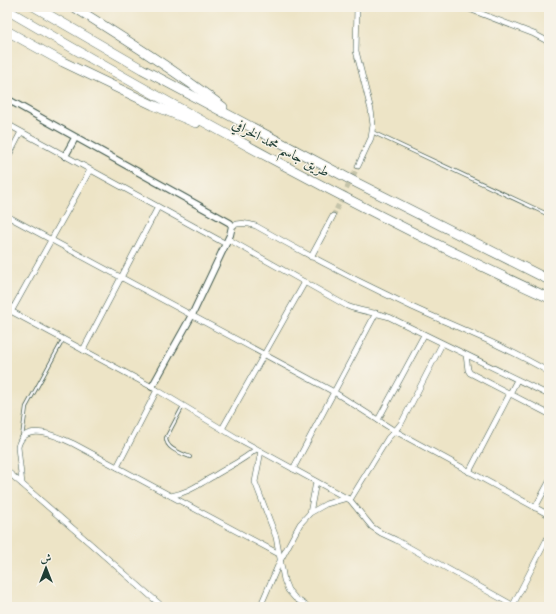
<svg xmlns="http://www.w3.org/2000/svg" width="556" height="614" font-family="Cardo,Amiri,serif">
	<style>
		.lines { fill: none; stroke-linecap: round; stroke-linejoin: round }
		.minor-tunnel { stroke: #c4c3a9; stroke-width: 5; stroke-dasharray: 5 2.5; stroke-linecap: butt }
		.service-casing { stroke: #3e564a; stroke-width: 4 }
		.minor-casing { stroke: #3e564a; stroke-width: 6 }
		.tertiary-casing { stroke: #3e564a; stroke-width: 8 }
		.motorway-casing { stroke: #3e564a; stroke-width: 10 }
		.service { stroke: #fff; stroke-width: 2.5 }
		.minor { stroke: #fff; stroke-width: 5 }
		.tertiary { stroke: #fff; stroke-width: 6 }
		.motorway { stroke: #fff; stroke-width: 9 }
		.labels { text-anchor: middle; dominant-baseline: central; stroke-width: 3; stroke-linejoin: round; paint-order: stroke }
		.street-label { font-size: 14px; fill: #1f3d34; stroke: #f7f3e8 }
	</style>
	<rect width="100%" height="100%" fill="#f7f3e8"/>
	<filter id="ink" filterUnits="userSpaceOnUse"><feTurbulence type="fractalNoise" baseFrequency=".025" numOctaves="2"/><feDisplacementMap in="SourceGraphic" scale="8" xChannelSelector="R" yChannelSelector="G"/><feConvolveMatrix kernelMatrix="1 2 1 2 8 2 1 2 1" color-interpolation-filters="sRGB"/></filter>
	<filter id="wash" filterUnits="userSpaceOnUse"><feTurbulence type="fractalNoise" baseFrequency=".012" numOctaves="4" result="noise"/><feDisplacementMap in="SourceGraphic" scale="16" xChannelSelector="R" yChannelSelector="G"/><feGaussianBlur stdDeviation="0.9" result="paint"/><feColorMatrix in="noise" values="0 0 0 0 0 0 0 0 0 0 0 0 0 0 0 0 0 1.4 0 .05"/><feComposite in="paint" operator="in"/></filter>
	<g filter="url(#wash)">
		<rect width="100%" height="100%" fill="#ede4c6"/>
	</g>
	<g filter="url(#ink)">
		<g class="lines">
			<path class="minor-tunnel" d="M333,216L358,166"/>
			<g class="service-casing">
				<g id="service">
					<path d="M372,132L549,215"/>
					<path d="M183,406L166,438C166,449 181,453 190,457"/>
					<path d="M22,437L26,407L63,340"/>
				</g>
			</g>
			<g class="minor-casing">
				<g id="minor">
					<path d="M357,7L356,51L371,110L373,125L371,138L358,166"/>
					<path d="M464,7L534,34L549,42"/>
					<path d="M7,124L226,244"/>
					<path d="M7,159L21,132"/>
					<path d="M7,216L334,392L395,431L549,515"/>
					<path d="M232,226C240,222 247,223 256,226C307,255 359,282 412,307C458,328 505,346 549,372"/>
					<path d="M228,239L347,306C361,312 375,312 389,317L549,395"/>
					<path d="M311,257L333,216"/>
					<path d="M7,309L152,387L237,438L350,500L372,527L381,533L396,540L516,607"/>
					<path d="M11,312L90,170"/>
					<path d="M83,350L158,207"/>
					<path d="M466,355L468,370L470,373L549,414"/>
					<path d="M378,420L424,335"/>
					<path d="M222,429L305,282"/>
					<path d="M261,451L255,482L276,537L284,580L288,590L295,598L308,607"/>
					<path d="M117,467L157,390"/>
					<path d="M293,469L376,313"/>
					<path d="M7,471L163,607"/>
					<path d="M469,472L517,380"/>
					<path d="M22,484L18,447C24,420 59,437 74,444L279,554"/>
					<path d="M171,496C190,492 197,485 214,476C228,467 244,460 256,449"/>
					<path d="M350,500L388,438L395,431L402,422L442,344"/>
					<path d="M535,508L549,482"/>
					<path d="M310,513L326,504L347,498"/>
					<path d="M513,605L549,535"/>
					<path d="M260,607L280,561L300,524L310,513L316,482"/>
				</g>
			</g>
			<g class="tertiary-casing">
				<g id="tertiary">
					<path d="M7,99L230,223L232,226L230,235L192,315L152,387"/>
					<path d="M65,156L75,138"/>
				</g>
			</g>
			<g class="motorway-casing">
				<g id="motorway">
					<path d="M35,7L142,69L357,183L549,280"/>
					<path d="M74,7C125,39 176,71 223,107"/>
					<path d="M7,10C184,113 363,212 549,298"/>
					<path d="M7,31L63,62L153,105L196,123"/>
				</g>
			</g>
			<use href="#service" class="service"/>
			<use href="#minor" class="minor"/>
			<use href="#tertiary" class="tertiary"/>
			<use href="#motorway" class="motorway"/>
		</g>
	</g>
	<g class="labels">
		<g class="street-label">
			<text transform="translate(281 148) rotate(28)">طريق جاسم محمد الخرافي</text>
		</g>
	</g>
	<rect width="556" height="614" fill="none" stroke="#f7f3e8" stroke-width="24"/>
	<g transform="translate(46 568)" stroke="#f7f3e8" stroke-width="3" paint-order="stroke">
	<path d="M0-3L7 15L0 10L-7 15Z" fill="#1f3d34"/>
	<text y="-6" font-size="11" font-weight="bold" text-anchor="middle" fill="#1f3d34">ش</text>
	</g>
</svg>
